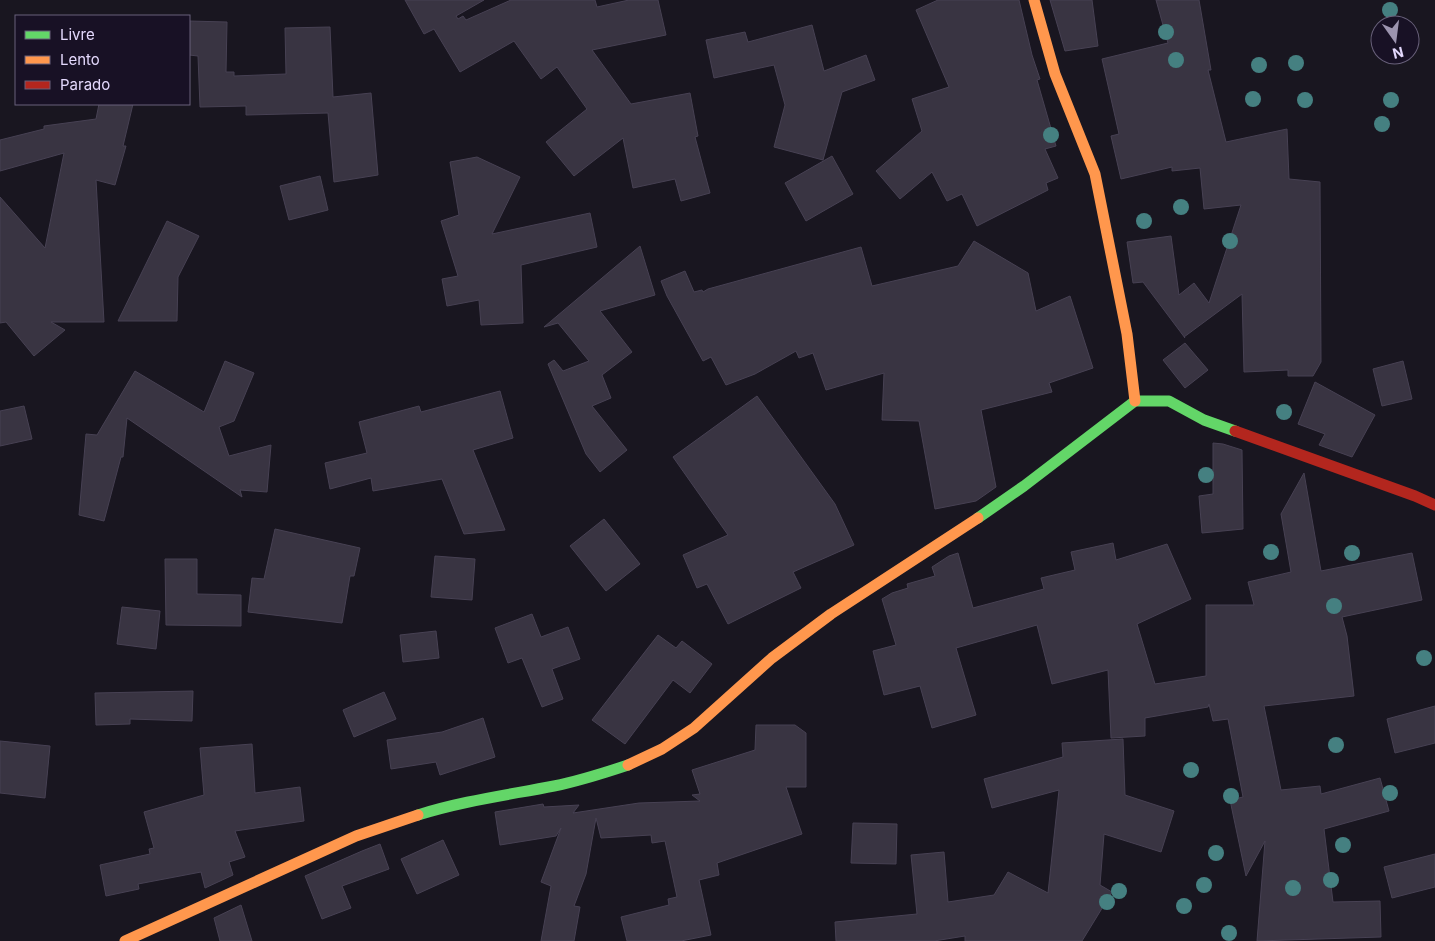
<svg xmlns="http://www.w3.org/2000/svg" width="1435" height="941" font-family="Inter,sans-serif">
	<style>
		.building { fill: #393442; stroke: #474153 }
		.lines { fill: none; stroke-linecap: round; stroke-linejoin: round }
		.fast { stroke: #63d668; stroke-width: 11 }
		.slow { stroke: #ff974d; stroke-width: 11 }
		.jam { stroke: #b3261e; stroke-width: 11 }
		.tree { fill: #458081 }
	</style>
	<rect width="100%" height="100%" fill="#191620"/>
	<g class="building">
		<path d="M405,0H484L456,16L458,19L463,16L466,20L511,0H595L597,7L629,0H658L666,35L592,50L631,104L690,93L698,136L695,137L710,193L681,201L675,179L633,188L623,138L574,176L546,142L587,109L557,67L541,79L514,41L460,72L434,29L424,34Z"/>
		<path d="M938,0H1019L1032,55L1040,79L1037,80L1056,146L1045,149L1058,178L1046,183L1048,190L977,226L962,194L947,201L932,172L900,199L876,171L922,131L912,99L949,87L916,10Z"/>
		<path d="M1050,0H1092L1098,46L1065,51Z"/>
		<path d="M1156,0H1199L1211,70H1208L1226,142L1287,129L1289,179L1320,182L1321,362L1313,376H1288V370L1244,372L1242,294L1184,337L1185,338L1143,282L1133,283L1127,242L1171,236L1179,295L1194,283L1209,303L1241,205L1204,209L1200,168L1172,171V167L1121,179L1111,136L1119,134L1102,59L1168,43Z"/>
		<path d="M189,21L227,22L226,72H234V76L286,74L285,28L330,27L333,97L371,93L378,175L334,182L328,113L246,115V106L200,107L198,56L189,55Z"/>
		<path d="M812,25L824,71L866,55L875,80L842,92L823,160L774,147L785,105L774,65L714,78L706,40L745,32L748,42Z"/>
		<path d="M99,104H133L123,146H126L115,185L96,180L104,322H51L65,330L34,356L6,322L0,323V197L45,248L64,153L0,171V140L44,129V126L96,119Z"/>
		<path d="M832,156L853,194L806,221L785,183Z"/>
		<path d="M477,157L520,177L492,234L590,213L597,247L521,265L523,323L481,325L479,300L447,306L442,279L458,276L441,221L459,215L450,162Z"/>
		<path d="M320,176L328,210L289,220L280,186Z"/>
		<path d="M167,221L199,236L178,277L177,321H118Z"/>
		<path d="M974,241L1028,273L1036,311L1070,296L1093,368L1049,383L1052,392L981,410L996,487L976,501L935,509L919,421L882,420L884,373L826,390L813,353L799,358L796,351L755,374L726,385L711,357L703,361L667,296L661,281L685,271L694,292L702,290L703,292L708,289L861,247L872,286L958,266Z"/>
		<path d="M640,246L655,295L600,311L632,352L602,375L611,398L592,406L627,450L600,472L586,454L548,364L554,360L563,371L589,361L558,323L544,327Z"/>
		<path d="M1185,343L1208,370L1185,388L1163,360Z"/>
		<path d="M225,361L254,373L234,421L219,427L229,456L271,445L267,492L240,490L242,497L127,418L123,457H121L104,521L79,515L86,434L97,435L135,371L204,412Z"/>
		<path d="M1403,361L1412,399L1382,406L1373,369Z"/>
		<path d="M1315,382L1375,415L1352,457L1319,445L1325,434L1298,424Z"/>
		<path d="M500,391L513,438L473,450L505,530L464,534L442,479L373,491L371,478L330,489L325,463L367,453L359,422L419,406L421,412Z"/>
		<path d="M757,396L835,504L854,545L793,572L801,588L728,624L707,584L697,588L683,555L728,535L673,457Z"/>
		<path d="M24,406L32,439L0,446V411Z"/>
		<path d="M1213,443L1223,444L1242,450L1243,529L1202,533L1199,496L1213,494Z"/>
		<path d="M1304,473L1321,571L1412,553L1422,600L1342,617L1347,636L1354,696L1264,706L1281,790L1320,786L1321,794L1380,778L1389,811L1324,829L1333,902L1380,901L1381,937L1257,941L1265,841L1246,876L1230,800L1243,797L1228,719L1213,721L1209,704L1208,707L1145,718V736L1111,738L1108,670L1052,684L1037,625L956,648L976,715L932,728L920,686L884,695L873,651L896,645L882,599L892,593L908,588L907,584L935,576L932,567L949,556L958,553L973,608L1044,589L1041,578L1075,570L1071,552L1113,543L1116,560L1167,544L1191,599L1137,624L1155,684L1206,676V605H1254L1248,582L1291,572L1281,514Z"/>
		<path d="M604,519L640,564L606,591L570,546Z"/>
		<path d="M275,529L360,548L354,576H350L342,623L248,612L252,578L264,579Z"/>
		<path d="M435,556L475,559L472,600L431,597Z"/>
		<path d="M165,559H197V594L241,595V626L166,625Z"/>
		<path d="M122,607L160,611L156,649L117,644Z"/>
		<path d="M532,614L541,637L568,627L580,659L552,669L563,699L542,707L522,658L508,663L495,628Z"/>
		<path d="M436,631L439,658L403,662L400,635Z"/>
		<path d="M658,635L676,648L682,641L712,664L690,693L673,680L625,744L592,720Z"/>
		<path d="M193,691L192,721L130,719V724L96,725L95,693Z"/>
		<path d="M384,692L396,719L354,737L343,710Z"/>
		<path d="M1435,706V743L1395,753L1387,719Z"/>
		<path d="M483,718L495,757L440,775L436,762L391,769L387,740L442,732Z"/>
		<path d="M756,725H795L806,733V787H786L802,834L717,863L719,875L699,880L711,935L681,941H627L621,917L669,905L668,899L677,897L665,841L652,843L651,835L601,838L596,818L586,874L574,906L580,907L574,941H541L551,886L541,882L561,828L556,836L500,845L495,812L543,804L544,807L579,805L573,813L639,803L700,801L692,795L700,794L692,770L755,750Z"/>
		<path d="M1123,739L1125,795L1174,811L1161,852L1104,834L1100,885L1112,892L1082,941H965V936L934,941H836L835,922L917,914L911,855L944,852L948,902L994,895L1008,872L1048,893L1059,790L992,808L984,779L1063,757L1062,743Z"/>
		<path d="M0,741L50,746L45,798L0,793Z"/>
		<path d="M252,744L255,793L300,787L304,821L235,831L245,857L229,862L233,875L205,888L201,872L138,884L139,889L106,896L100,865L150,854L149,849L154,848L144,812L204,795L200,748Z"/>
		<path d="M853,823L897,824L896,864L851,863Z"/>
		<path d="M443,840L459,875L417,894L401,859Z"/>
		<path d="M380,844L389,869L342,886L351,908L322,919L305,876L362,851Z"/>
		<path d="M1435,854V887L1392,898L1384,867Z"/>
		<path d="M241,905L252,941H220L214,918Z"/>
	</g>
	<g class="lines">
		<g class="fast">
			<path d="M978,518L1024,486L1135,401H1169L1204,420L1235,431"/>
			<path d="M418,815C462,801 508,795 554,786C579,781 604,773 628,765"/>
		</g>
		<g class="slow">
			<path d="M1034,0L1055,74L1095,174L1127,334L1135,401"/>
			<path d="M628,765L662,749L694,728L772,658L831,614L978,518"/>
			<path d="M125,941L356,836L418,815"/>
		</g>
		<path class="jam" d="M1235,431L1415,496L1435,505"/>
	</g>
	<g class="tree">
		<circle cx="1390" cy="10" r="8"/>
		<circle cx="1166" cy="32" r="8"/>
		<circle cx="1176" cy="60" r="8"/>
		<circle cx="1296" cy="63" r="8"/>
		<circle cx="1259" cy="65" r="8"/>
		<circle cx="1253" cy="99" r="8"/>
		<circle cx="1305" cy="100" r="8"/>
		<circle cx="1391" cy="100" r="8"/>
		<circle cx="1382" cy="124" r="8"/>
		<circle cx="1051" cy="135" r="8"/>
		<circle cx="1181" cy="207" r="8"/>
		<circle cx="1144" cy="221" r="8"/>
		<circle cx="1230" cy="241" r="8"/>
		<circle cx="1284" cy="412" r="8"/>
		<circle cx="1206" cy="475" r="8"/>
		<circle cx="1271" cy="552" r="8"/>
		<circle cx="1352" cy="553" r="8"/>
		<circle cx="1334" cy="606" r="8"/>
		<circle cx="1424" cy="658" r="8"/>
		<circle cx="1336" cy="745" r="8"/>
		<circle cx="1191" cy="770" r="8"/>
		<circle cx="1390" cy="793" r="8"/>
		<circle cx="1231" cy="796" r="8"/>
		<circle cx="1343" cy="845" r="8"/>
		<circle cx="1216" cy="853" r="8"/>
		<circle cx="1331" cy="880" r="8"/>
		<circle cx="1204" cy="885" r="8"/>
		<circle cx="1293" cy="888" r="8"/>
		<circle cx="1119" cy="891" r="8"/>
		<circle cx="1107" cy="902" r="8"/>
		<circle cx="1184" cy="906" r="8"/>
		<circle cx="1229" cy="933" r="8"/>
	</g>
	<rect x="15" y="15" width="175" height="90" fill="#181125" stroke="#69617b"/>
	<rect x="25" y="31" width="25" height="8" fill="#63d668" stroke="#69617b"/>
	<text x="60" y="40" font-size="15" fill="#e3d8fc">Livre</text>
	<rect x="25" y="56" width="25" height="8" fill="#ff974d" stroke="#69617b"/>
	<text x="60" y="65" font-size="15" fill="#e3d8fc">Lento</text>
	<rect x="25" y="81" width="25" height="8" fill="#b3261e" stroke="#69617b"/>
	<text x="60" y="90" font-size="15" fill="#e3d8fc">Parado</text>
	<g transform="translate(1395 40) rotate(166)"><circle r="24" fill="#181125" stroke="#69617b"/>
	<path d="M0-4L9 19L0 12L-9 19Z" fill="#9c94af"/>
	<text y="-8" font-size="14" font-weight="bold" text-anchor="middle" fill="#e3d8fc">N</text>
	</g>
</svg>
